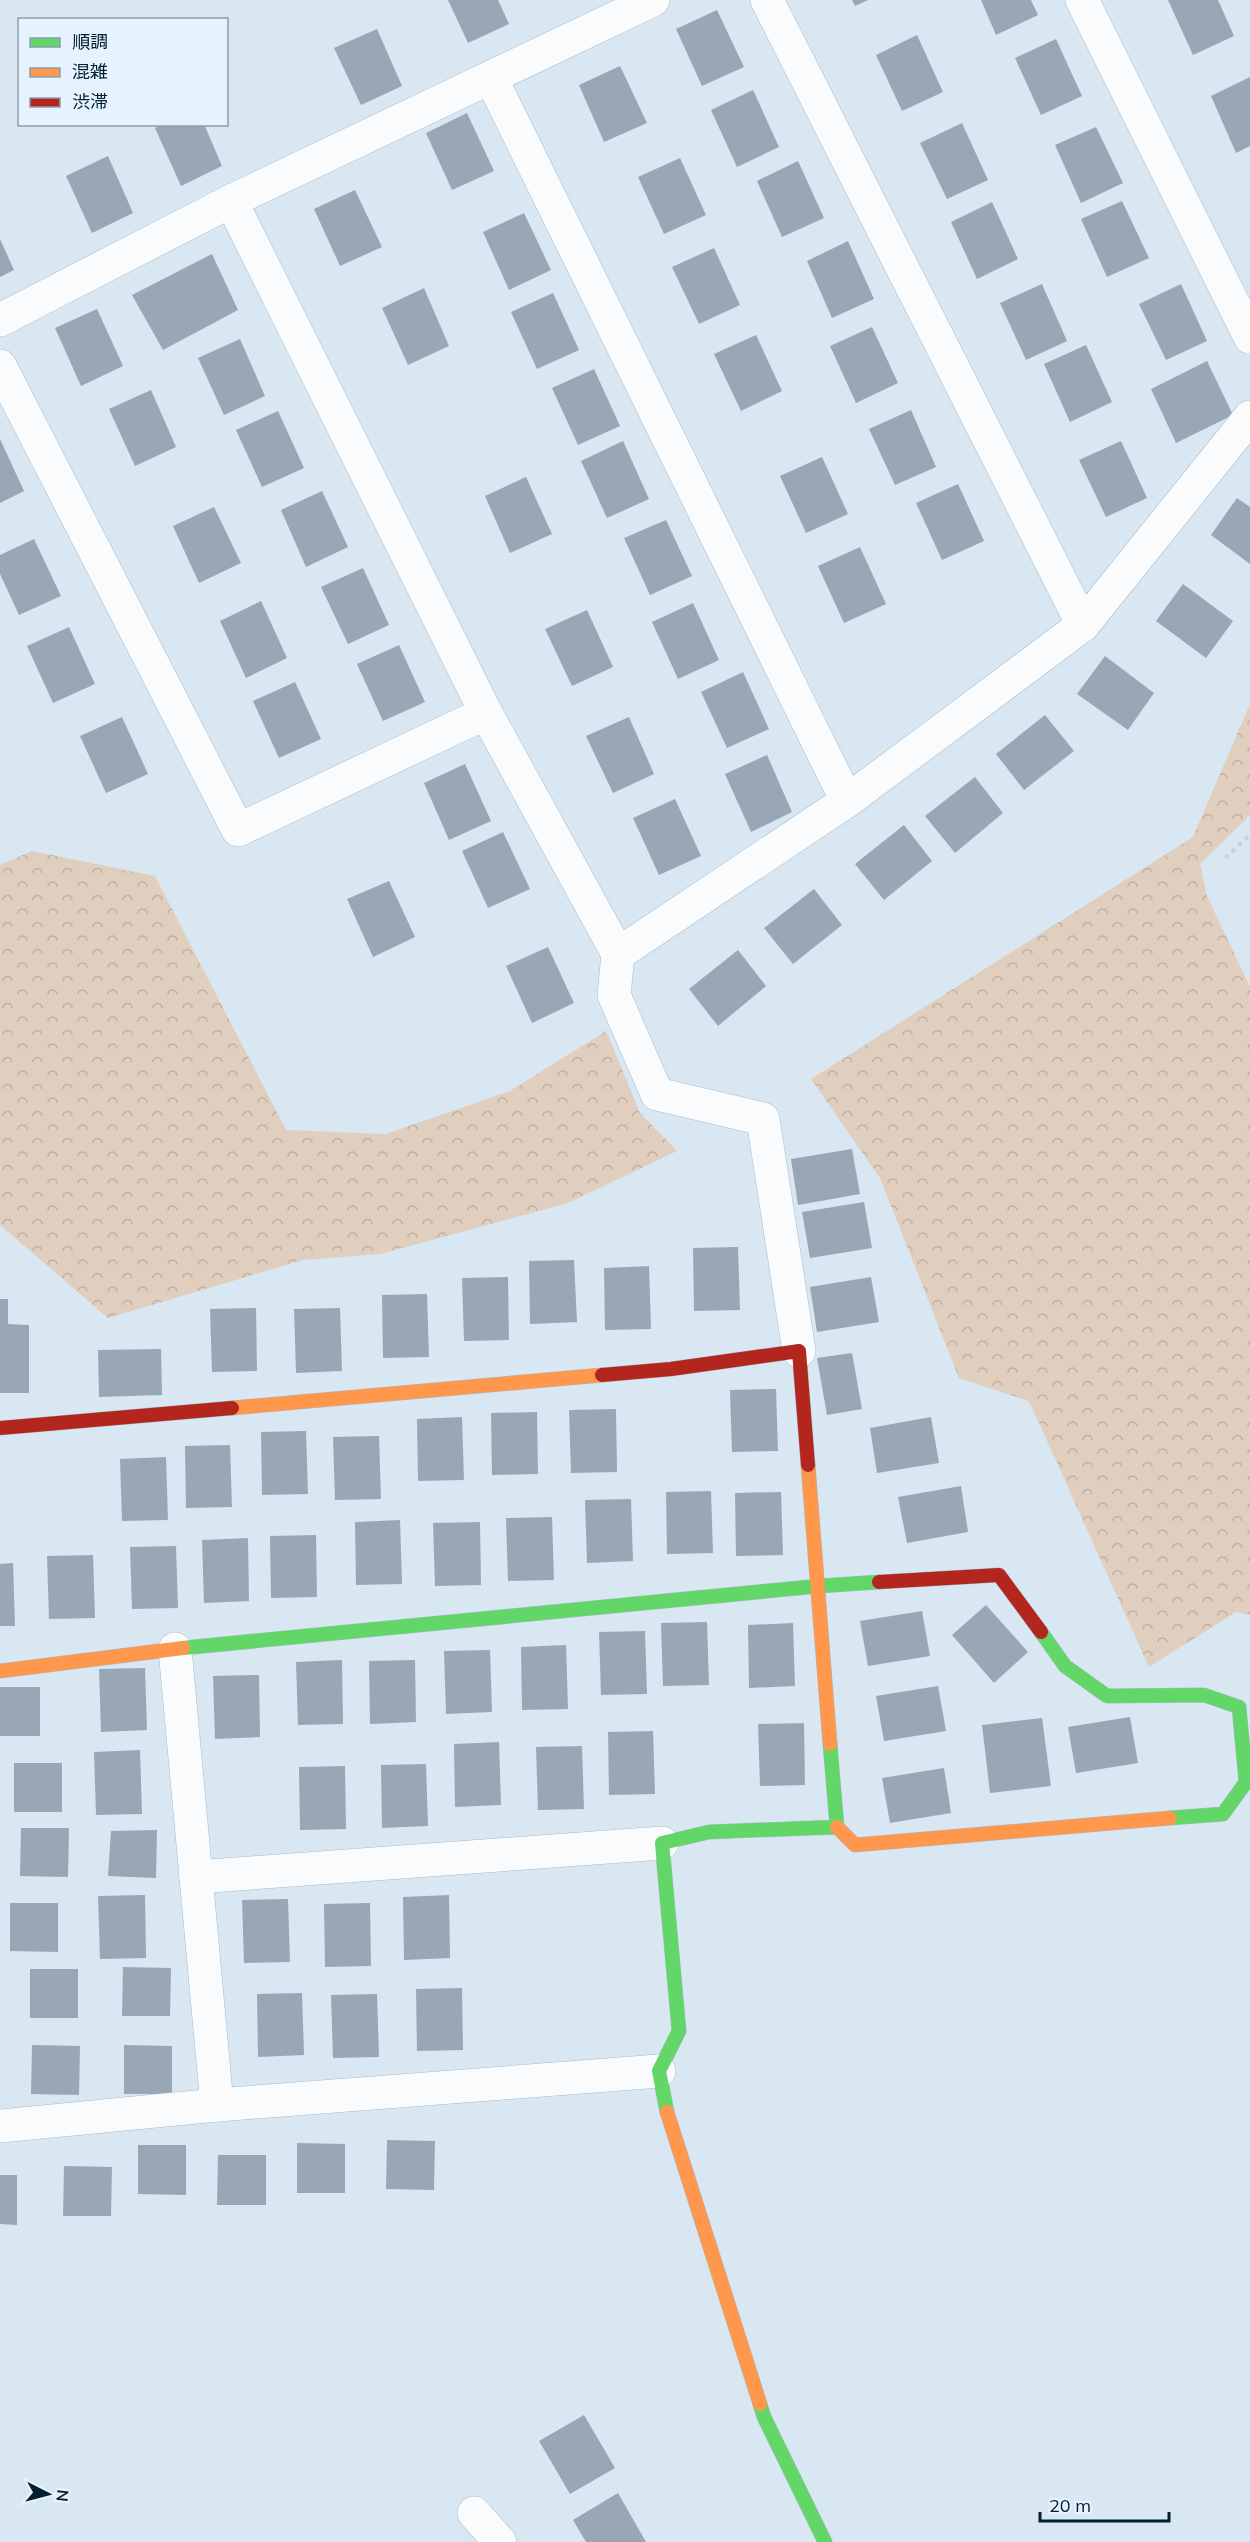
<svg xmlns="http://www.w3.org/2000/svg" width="1250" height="2542" font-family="Mulish,'Noto Sans JP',sans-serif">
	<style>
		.forest { fill: url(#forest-crowns) }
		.building { fill: #99a6b6 }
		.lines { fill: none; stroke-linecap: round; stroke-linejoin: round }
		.street-casing { stroke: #a8bcca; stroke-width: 34 }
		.fast-casing { stroke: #a8bcca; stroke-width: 15 }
		.slow-casing { stroke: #a8bcca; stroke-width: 15 }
		.jam-casing { stroke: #a8bcca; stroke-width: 15 }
		.path { stroke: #ccd2d6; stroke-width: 4; stroke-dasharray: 4.5 4.5; stroke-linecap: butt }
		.street { stroke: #f9fbfd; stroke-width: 33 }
		.fast { stroke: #63d668; stroke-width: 14 }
		.slow { stroke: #ff974d; stroke-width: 14 }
		.jam { stroke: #b3261e; stroke-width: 14 }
	</style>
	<defs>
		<pattern id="forest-crowns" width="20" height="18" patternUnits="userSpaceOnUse" patternTransform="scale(1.5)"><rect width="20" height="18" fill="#e0cebe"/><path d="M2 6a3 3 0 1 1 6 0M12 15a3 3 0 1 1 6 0" fill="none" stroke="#bfb0a4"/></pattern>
	</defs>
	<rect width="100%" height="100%" fill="#d8e7f2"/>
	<g class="forest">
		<path d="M1250,704V815L1200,864L1207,896L1250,987V1615L1236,1612L1149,1667L1029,1401L959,1378L880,1178L811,1079L1193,837Z"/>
		<path d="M32,851L155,876L286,1130L386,1134L510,1091L606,1031L640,1113L677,1151L568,1203L380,1254L303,1260L108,1318L0,1225V865Z"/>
	</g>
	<g class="building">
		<path d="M448,0H498L509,24L468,43Z"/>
		<path d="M852,0H868L855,6Z"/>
		<path d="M981,0H1031L1038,15L996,35Z"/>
		<path d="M1168,0H1218L1234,36L1193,55Z"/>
		<path d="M717,10L744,67L702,86L676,29Z"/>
		<path d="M377,29L402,86L361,105L334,48Z"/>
		<path d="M917,35L943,92L902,111L876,55Z"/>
		<path d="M1056,39L1082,96L1041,115L1015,58Z"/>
		<path d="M620,66L647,123L604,142L579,85Z"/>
		<path d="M1250,77V146L1236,153L1211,96Z"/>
		<path d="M753,90L779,147L737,167L711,110Z"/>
		<path d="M467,113L494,171L452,190L426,133Z"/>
		<path d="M962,123L988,180L947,199L920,143Z"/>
		<path d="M163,124H204L222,166L181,186L155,128Z"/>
		<path d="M1096,127L1123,183L1081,203L1055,145Z"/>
		<path d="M108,156L133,213L92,233L66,176Z"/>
		<path d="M680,158L706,215L664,234L638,177Z"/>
		<path d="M798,161L824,218L782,237L757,181Z"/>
		<path d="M355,190L382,247L340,266L314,209Z"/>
		<path d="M1122,201L1149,258L1107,277L1081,219Z"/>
		<path d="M992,202L1018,259L977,279L951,222Z"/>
		<path d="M524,213L551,270L509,290L483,232Z"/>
		<path d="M0,239L14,270L0,277Z"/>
		<path d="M848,241L874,299L832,318L807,261Z"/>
		<path d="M714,248L740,305L699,324L672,267Z"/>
		<path d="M212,254L238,310L163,350L132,295Z"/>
		<path d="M1042,284L1067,341L1026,360L1000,303Z"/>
		<path d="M1181,284L1207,341L1166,360L1139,304Z"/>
		<path d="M424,288L449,346L408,365L382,308Z"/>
		<path d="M553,293L579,350L537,369L511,312Z"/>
		<path d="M97,309L123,366L81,386L55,328Z"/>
		<path d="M872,327L898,383L856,403L830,346Z"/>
		<path d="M756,335L782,391L741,411L714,354Z"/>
		<path d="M240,339L265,396L224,415L198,358Z"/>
		<path d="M1086,345L1112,402L1070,422L1044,364Z"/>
		<path d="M1207,361L1233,415L1176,443L1151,389Z"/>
		<path d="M594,369L620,426L578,445L552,388Z"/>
		<path d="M151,390L176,447L135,466L109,409Z"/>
		<path d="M911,410L936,467L895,485L869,429Z"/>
		<path d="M278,411L304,468L262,487L236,430Z"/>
		<path d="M0,439L24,491L0,503Z"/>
		<path d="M623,441L649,499L607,518L581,461Z"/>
		<path d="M1121,441L1147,498L1106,517L1079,460Z"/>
		<path d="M822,457L848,514L806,533L780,476Z"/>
		<path d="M526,477L552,534L510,553L485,496Z"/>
		<path d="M958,484L984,541L942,560L916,503Z"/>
		<path d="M322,491L348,547L306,567L281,510Z"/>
		<path d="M1237,498L1250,507V564L1211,535Z"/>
		<path d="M214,507L241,563L199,583L173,526Z"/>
		<path d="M666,520L692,576L650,595L624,538Z"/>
		<path d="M34,539L61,596L19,615L0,574V555Z"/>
		<path d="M860,547L886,604L844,623L818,566Z"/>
		<path d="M363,568L389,625L348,644L321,587Z"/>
		<path d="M1183,584L1233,621L1206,658L1156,621Z"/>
		<path d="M261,601L287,658L246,678L220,621Z"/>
		<path d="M693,603L719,660L678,679L652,622Z"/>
		<path d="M587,610L613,667L572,686L545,629Z"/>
		<path d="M69,627L95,684L53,703L27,646Z"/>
		<path d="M399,645L425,702L383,721L357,664Z"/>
		<path d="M1105,656L1154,693L1128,730L1077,694Z"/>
		<path d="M743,672L769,729L727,748L701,692Z"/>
		<path d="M295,682L321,739L279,758L253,701Z"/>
		<path d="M1045,715L1074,751L1024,790L996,754Z"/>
		<path d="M122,717L148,774L106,793L80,736Z"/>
		<path d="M629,717L654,774L613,793L586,736Z"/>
		<path d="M767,755L792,812L751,832L725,774Z"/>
		<path d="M465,764L491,821L449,840L424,783Z"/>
		<path d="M975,777L1003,813L955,853L925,816Z"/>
		<path d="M675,799L701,856L659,875L633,818Z"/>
		<path d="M904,825L932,861L884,900L855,864Z"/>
		<path d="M503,832L530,889L488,908L462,851Z"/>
		<path d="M389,881L415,937L373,957L347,899Z"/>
		<path d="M814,889L842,925L793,964L764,928Z"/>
		<path d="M548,947L574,1003L532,1023L506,966Z"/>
		<path d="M738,950L766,986L718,1026L689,989Z"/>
		<path d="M852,1149L860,1194L798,1205L791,1159Z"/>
		<path d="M864,1202L872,1248L810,1258L802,1212Z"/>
		<path d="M738,1247L740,1310L694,1311L693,1248Z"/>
		<path d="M574,1260L577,1322L530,1324L529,1261Z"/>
		<path d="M649,1266L651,1329L605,1330L604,1268Z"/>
		<path d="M508,1277L509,1340L464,1341L462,1278Z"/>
		<path d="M871,1277L879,1322L817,1332L810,1287Z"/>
		<path d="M427,1294L429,1357L383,1358L382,1295Z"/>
		<path d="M0,1299H8V1324L29,1325V1393H0Z"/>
		<path d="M256,1308L257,1371L212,1372L210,1309Z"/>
		<path d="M340,1308L342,1371L296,1373L294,1309Z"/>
		<path d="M161,1349L162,1395L99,1397L98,1350Z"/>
		<path d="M852,1353L862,1409L827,1415L817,1358Z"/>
		<path d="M776,1389L778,1451L732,1452L730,1390Z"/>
		<path d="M616,1409L617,1472L571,1473L569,1410Z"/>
		<path d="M537,1412L538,1474L492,1475L491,1413Z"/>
		<path d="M462,1417L464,1480L418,1481L417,1419Z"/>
		<path d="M931,1417L939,1463L877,1473L870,1428Z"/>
		<path d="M306,1431L308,1494L262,1495L261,1432Z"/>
		<path d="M379,1436L381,1499L335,1500L333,1437Z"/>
		<path d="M230,1445L232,1507L186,1508L185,1446Z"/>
		<path d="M166,1457L168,1520L122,1521L120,1459Z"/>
		<path d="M961,1486L968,1532L907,1543L898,1497Z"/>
		<path d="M711,1491L713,1553L667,1554L666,1492Z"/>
		<path d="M781,1492L783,1555L736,1556L735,1493Z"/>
		<path d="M631,1499L633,1561L587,1563L585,1500Z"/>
		<path d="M552,1517L554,1580L508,1581L506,1518Z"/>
		<path d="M400,1520L402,1584L356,1585L355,1522Z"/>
		<path d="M480,1522L481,1585L435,1586L433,1523Z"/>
		<path d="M316,1535L317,1597L271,1598L270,1536Z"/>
		<path d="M248,1538L249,1601L204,1603L202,1540Z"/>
		<path d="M176,1546L178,1608L132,1609L130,1547Z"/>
		<path d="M93,1555L95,1618L49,1619L47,1556Z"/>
		<path d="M13,1563L15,1626H0V1564Z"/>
		<path d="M986,1605L1028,1652L994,1683L952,1635Z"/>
		<path d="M922,1611L930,1656L868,1666L860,1621Z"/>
		<path d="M707,1622L709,1685L663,1686L661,1623Z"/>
		<path d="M793,1623L795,1686L749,1688L748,1625Z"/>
		<path d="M645,1631L647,1694L601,1695L599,1632Z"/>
		<path d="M566,1645L568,1709L522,1710L521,1647Z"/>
		<path d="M490,1650L492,1712L446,1714L444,1651Z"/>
		<path d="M342,1660L343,1724L298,1725L296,1662Z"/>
		<path d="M415,1660L416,1722L370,1724L369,1661Z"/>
		<path d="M145,1668L147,1730L101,1732L99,1669Z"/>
		<path d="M259,1675L260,1737L215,1739L213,1676Z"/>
		<path d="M938,1686L946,1731L884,1741L876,1696Z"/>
		<rect x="0" y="1687" width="40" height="49"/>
		<path d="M1130,1717L1138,1763L1076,1773L1068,1727Z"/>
		<path d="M1042,1718L1051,1786L990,1793L982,1725Z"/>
		<path d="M804,1723L805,1785L760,1786L758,1724Z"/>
		<path d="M653,1731L655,1794L609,1795L608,1732Z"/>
		<path d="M499,1742L501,1805L455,1807L454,1744Z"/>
		<path d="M582,1746L584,1809L538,1810L536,1747Z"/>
		<path d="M140,1750L142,1814L96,1815L94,1752Z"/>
		<rect x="14" y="1763" width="48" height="49"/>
		<path d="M426,1764L428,1826L382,1828L381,1765Z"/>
		<path d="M345,1766L346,1829L300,1830L299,1767Z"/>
		<path d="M944,1768L951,1813L890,1823L882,1778Z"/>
		<path d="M21,1828H69L68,1877L20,1876Z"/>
		<path d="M157,1830L156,1878L108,1876L111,1831Z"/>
		<path d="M145,1895L146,1958L100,1959L98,1896Z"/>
		<path d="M449,1895L450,1958L404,1960L403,1897Z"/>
		<path d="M288,1899L290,1962L244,1963L242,1900Z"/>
		<path d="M10,1903H58V1952L10,1951Z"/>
		<path d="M370,1903L371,1966L325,1967L324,1904Z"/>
		<path d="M123,1967L171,1968L170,2016H122Z"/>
		<rect x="30" y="1969" width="48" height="49"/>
		<path d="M462,1988L463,2050L417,2051L416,1989Z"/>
		<path d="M302,1993L304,2055L258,2057L257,1994Z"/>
		<path d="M377,1994L379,2057L333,2058L331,1995Z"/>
		<path d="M32,2045L80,2046L79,2095L31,2094Z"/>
		<path d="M124,2045L172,2046V2094H124Z"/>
		<path d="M387,2140L435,2141L434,2190L386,2189Z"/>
		<path d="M297,2143L345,2144V2193H297Z"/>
		<path d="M138,2145H186V2195L138,2194Z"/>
		<path d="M218,2155H266V2205H217Z"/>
		<path d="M64,2166L112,2167L111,2216H63Z"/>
		<path d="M0,2175H17V2225L0,2224Z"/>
		<path d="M584,2415L615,2468L570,2494L539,2441Z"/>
		<path d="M618,2493L646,2542H586L573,2520Z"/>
	</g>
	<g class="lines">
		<g class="street-casing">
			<g id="street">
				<path d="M767,0L1083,625"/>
				<path d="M1082,0L1250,337"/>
				<path d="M491,78L847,801"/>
				<path d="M231,201L486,713L618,954L847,801L1083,625L1250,417"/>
				<path d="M0,320L231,201L653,0"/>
				<path d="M0,366L238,830L486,713"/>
				<path d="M618,954L614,995L657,1094L763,1119L799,1351"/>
				<path d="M175,1649L217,2105"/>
				<path d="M196,1877L662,1843"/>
				<path d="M0,2126L217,2105L659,2071"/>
				<path d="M474,2513L500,2542"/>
			</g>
		</g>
		<g class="fast-casing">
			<g id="fast">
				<path d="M1041,1632L1065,1666L1107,1696L1204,1695L1239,1707L1246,1782L1223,1814L1170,1818"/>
				<path d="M183,1648L819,1586L879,1582"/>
				<path d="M667,2112L659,2071L679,2031L662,1843L709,1832L837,1827L830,1744"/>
				<path d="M760,2404L764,2417L825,2542"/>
			</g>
		</g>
		<g class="slow-casing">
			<g id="slow">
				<path d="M232,1408L602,1375"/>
				<path d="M808,1465L830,1744"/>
				<path d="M0,1671L183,1648"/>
				<path d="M837,1827L855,1845L1170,1818"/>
				<path d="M667,2112L760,2404"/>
			</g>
		</g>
		<g class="jam-casing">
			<g id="jam">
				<path d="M602,1375L671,1369L799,1351L808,1465"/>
				<path d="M0,1428L232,1408"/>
				<path d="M879,1582L999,1575L1041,1632"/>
			</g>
		</g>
		<path class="path" d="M1225,858L1250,835"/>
		<use href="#street" class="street"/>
		<use href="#fast" class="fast"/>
		<use href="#slow" class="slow"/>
		<use href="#jam" class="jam"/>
	</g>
	<rect x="18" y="18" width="210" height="108" fill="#e6f3fe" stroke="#8b9eac" stroke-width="1.5"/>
	<rect x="30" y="38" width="30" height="9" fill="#63d668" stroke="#8b9eac" stroke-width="1.5"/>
	<text x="72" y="48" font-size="18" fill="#021f32">順調</text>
	<rect x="30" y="68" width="30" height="9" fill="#ff974d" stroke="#8b9eac" stroke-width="1.5"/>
	<text x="72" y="78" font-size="18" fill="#021f32">混雑</text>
	<rect x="30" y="98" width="30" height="9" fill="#b3261e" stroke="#8b9eac" stroke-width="1.5"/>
	<text x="72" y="108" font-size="18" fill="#021f32">渋滞</text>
	<g transform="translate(48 2494) rotate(96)" stroke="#e6f3fe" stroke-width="4.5" paint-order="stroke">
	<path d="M0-4.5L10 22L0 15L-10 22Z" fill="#021f32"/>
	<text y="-9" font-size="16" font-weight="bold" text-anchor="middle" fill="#021f32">N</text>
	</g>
	<path d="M1040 2512v9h129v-9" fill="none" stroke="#021f32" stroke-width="3"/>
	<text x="1049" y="2512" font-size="18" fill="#021f32" stroke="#e6f3fe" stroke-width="4.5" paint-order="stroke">20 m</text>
</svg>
